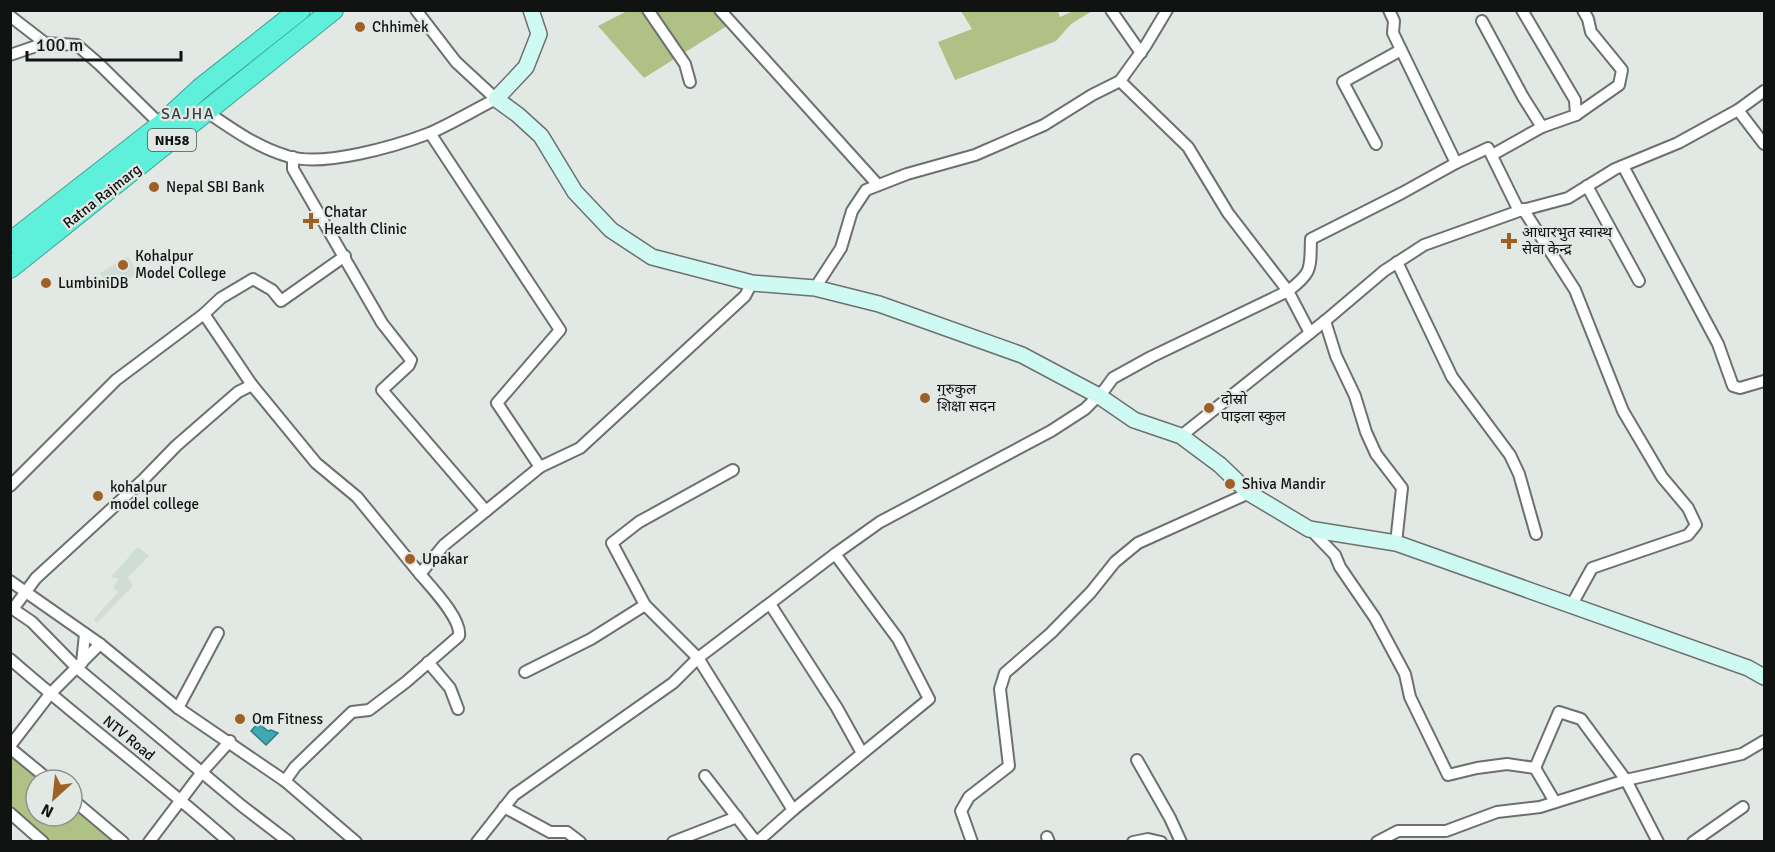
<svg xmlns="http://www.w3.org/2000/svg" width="1775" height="852" font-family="Signika,'Noto Sans Devanagari',sans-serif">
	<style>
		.built { fill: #cfddd5 }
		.green { fill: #b0c186 }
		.water { fill: #3fa9b1; stroke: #317c81; stroke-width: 1.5 }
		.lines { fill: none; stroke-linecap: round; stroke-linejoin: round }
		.street-casing { stroke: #6c716e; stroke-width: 14 }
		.secondary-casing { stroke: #6c716e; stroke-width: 18 }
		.highway-casing { stroke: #43a395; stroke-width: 22 }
		.street { stroke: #fff; stroke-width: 10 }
		.secondary { stroke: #cffaf4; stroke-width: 15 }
		.highway { stroke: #5ef0db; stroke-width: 20 }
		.poi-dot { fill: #9e6125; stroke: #e2e8e4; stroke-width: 2 }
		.labels { text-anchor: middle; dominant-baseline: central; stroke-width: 4.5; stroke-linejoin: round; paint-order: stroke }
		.shield { fill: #e2e8e4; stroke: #505351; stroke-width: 1.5 }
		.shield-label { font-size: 14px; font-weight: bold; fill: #111312 }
		.poi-label { font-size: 15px; fill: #111312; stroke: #e2e8e4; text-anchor: start }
		.street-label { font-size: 15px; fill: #111312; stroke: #e2e8e4 }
		.neighbourhood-label { font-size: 16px; letter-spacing: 1.5px; fill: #3c413e; stroke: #e2e8e4 }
	</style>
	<rect width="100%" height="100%" fill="#e2e8e4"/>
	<g class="built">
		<path d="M128,257L138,274L111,287L100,273Z"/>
		<path d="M138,547L149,556L128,577L133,586L97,623L94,619L118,592L113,587L119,579L111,577Z"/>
	</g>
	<g class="green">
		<path d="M629,10L719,11L730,24L644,78L598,26Z"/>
		<path d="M961,11H1058L1060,17L1073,11H1092L1071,24L1056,41L955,80L938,42L972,29Z"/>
		<path d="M10,752L46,780H36V816H72V801L122,841H46L11,810Z"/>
	</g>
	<path class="water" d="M258,723L268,731L271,730L278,733L266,745L251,731Z"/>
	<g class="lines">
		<g class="street-casing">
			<g id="street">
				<path d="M648,10L685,64L690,82"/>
				<path d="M720,10L878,185"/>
				<path d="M1111,10L1141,53"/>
				<path d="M1389,10L1394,21L1393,33L1456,163L1488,148L1519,211"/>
				<path d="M10,16L45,43"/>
				<path d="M1482,21L1523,97L1542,127L1576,115L1575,100L1522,10"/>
				<path d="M10,55L45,43L77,45L99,64L161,125"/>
				<path d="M1120,81L1188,147L1228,213L1288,291L1310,333"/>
				<path d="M1738,110L1764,144"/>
				<path d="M207,112C232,129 257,147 287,156C322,168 396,146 430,133C453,123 474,110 496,99L456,62L416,10"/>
				<path d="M1576,115L1619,85L1622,70L1591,32L1588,19L1583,10"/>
				<path d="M430,133L560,330L497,403L540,467"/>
				<path d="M1376,144L1343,82L1401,50"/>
				<path d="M1492,155L1542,127"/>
				<path d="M293,157V169L382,323L411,360L409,365L382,390L486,511"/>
				<path d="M1623,166L1718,344L1733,386L1740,388L1764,381"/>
				<path d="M1587,186L1639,281"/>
				<path d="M1523,209L1575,290L1623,411L1662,477L1688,508L1696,525L1688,535L1592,568L1571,606"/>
				<path d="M1397,262L1452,377L1510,455L1519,474L1536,534"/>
				<path d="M815,288L841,248L852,211L866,190L907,174L975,155L1044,125L1092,95L1120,81L1146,45L1167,10"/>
				<path d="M204,314L252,385L316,463L357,497L420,574L444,545L540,467L580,448L745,296L752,283"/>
				<path d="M1325,321L1336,356L1355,396L1366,432L1376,454L1402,488L1396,543"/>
				<path d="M1181,436L1325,321L1384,271L1424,245L1519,211L1568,198L1615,169L1678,143L1738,110L1764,91"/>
				<path d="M733,470L639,522L612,543L645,605L698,658L793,810L757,842"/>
				<path d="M10,486L116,380L204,314L221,298L253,279L272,290L281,301L345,256"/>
				<path d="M1310,529L1335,555L1340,567L1375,618L1405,674L1410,697L1448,775L1477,768L1507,764L1535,768L1555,802"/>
				<path d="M10,581L100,644L178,708L285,781L356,842"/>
				<path d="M770,604L837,708L862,753"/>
				<path d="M10,607L32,622L77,668L242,806L289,842"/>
				<path d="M13,609L36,578L143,480L176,446L238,392L252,385"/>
				<path d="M10,659C82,722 158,779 229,842"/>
				<path d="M428,662L450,688L458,709"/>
				<path d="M82,663L85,634"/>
				<path d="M525,672L591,639L645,605"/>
				<path d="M178,708L218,633"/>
				<path d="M10,746L50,694L100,644"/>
				<path d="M10,748L49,780"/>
				<path d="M1137,760L1170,818L1181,842"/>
				<path d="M1535,768L1559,712L1581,719L1626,780L1742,754L1764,741"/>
				<path d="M705,776L756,842"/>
				<path d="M285,781L295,767L352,712L369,710L406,682L459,636C462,619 431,587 420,574"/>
				<path d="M72,799L123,842"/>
				<path d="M504,807L550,832H567L580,842"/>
				<path d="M793,810L929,699L898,639L835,554"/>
				<path d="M10,813L43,842"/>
				<path d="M1047,837L1049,842"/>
				<path d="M149,842L202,772L230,741"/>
				<path d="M477,842L514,795L673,683L698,658L835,554L880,522L1051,431L1085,409L1105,389L1113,378L1151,357L1288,291C1313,272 1310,269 1311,239L1402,193L1456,163"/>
				<path d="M673,842L737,817"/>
				<path d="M972,842L961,811L969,797L1009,766L1000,689L1005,673L1051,633L1091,592L1115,562L1138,543L1249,493"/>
				<path d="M1133,842L1148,839L1161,842"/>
				<path d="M1377,842L1398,831H1446L1497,812L1540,807L1626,780L1658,842"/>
				<path d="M1693,842L1743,807"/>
			</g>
		</g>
		<g class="secondary-casing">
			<path id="secondary" d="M531,10L539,34L526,67L496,99L518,115L541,136L575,192L611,230L652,257L752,283L815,288L879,304L1022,355L1099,396L1134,420L1181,436L1220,465L1249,493L1309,529L1396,543L1748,668L1764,677"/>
		</g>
		<g class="highway-casing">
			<g id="highway">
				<path d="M10,243L161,125L200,89L300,10"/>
				<path d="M10,268L333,10"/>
			</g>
		</g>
		<use href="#street" class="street"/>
		<use href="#secondary" class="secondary"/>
		<use href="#highway" class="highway"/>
	</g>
	<g class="poi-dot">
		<circle cx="360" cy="27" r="6"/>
		<circle cx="154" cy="187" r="6"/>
		<path d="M308 212h6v6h6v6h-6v6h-6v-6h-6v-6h6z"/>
		<path d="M1506 232h6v6h6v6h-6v6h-6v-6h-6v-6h6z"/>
		<circle cx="123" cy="265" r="6"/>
		<circle cx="46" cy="283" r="6"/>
		<circle cx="925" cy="398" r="6"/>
		<circle cx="1209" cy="408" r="6"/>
		<circle cx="1230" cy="484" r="6"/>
		<circle cx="98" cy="496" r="6"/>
		<circle cx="410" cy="559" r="6"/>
		<circle cx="240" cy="719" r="6"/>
	</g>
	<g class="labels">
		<rect class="shield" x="148" y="129" width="48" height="22" rx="4.5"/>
		<g class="shield-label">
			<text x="172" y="140">NH58</text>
		</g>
		<g class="poi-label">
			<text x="372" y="27">Chhimek</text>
			<text x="166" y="187">Nepal SBI Bank</text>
			<text x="324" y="212">Chatar<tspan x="324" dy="17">Health Clinic</tspan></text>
			<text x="1522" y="232">आधारभुत स्वास्थ<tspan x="1522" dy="17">सेवा केन्द्र</tspan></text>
			<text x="135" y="256">Kohalpur<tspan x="135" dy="17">Model College</tspan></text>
			<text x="58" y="283">LumbiniDB</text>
			<text x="937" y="389">गुरुकुल<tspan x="937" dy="17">शिक्षा सदन</tspan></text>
			<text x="1221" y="399">दोस्रो<tspan x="1221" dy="17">पाइला स्कुल</tspan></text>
			<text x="1242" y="484">Shiva Mandir</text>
			<text x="110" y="487">kohalpur<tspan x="110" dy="17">model college</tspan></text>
			<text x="422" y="559">Upakar</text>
			<text x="252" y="719">Om Fitness</text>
		</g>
		<g class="street-label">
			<text transform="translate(102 196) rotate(-38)">Ratna Rajmarg</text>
			<text transform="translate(129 738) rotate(39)">NTV Road</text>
		</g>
		<g class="neighbourhood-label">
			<text x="188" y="114">SAJHA</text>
		</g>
	</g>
	<rect width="1775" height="852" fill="none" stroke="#111312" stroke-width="24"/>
	<g transform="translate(54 798) rotate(207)"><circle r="28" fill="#e2e8e4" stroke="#8e9390" stroke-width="1.5"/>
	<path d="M0-4.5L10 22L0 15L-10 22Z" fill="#9e6125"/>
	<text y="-9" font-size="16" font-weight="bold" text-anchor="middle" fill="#111312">N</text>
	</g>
	<path d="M27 51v9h154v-9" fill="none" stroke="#111312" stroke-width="3"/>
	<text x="36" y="51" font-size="18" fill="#111312" stroke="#e2e8e4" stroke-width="4.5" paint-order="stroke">100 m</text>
</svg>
